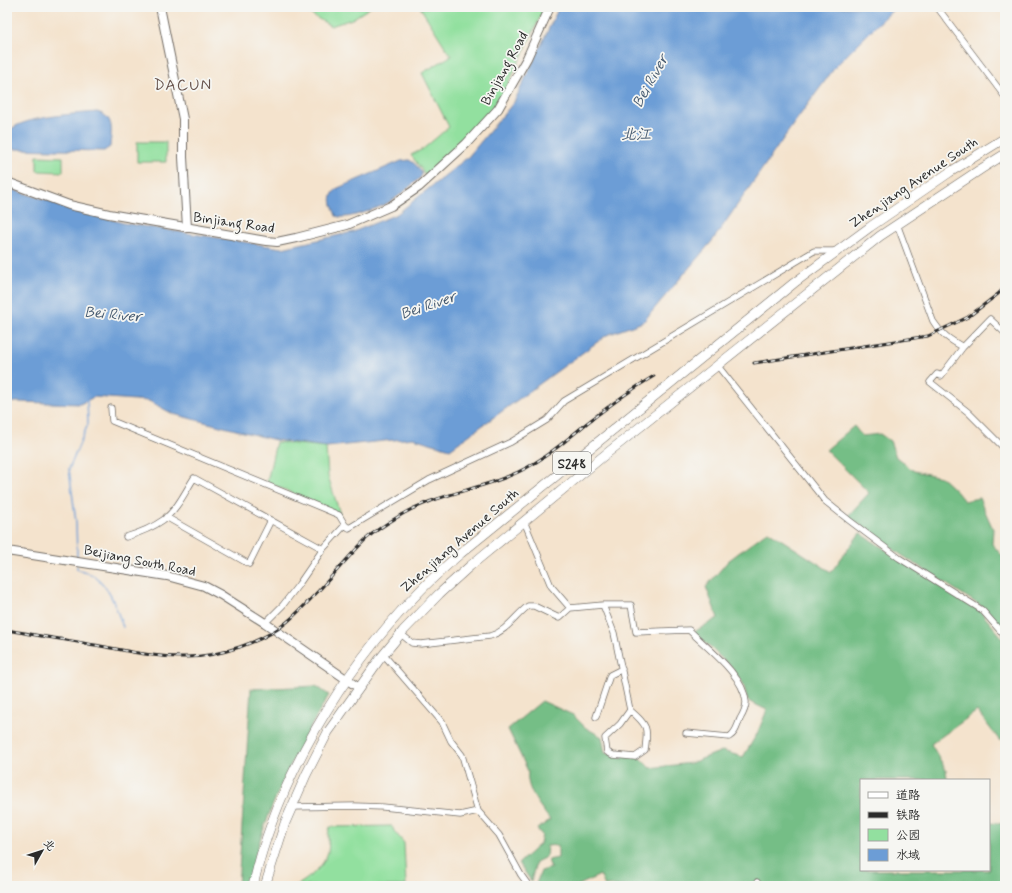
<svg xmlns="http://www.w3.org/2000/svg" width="1012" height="893" font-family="Mynerve,'LXGW WenKai TC',sans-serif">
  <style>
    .green { fill: #92e09f; stroke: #5e8665 }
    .forest { fill: #75be86; stroke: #507458 }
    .water { fill: #6c9dd6; stroke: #4c6480 }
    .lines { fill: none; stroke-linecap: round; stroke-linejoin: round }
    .stream { stroke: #6c9dd6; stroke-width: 1.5 }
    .street-casing { stroke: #716b64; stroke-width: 7 }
    .secondary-casing { stroke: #716b64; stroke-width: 10 }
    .primary-casing { stroke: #716b64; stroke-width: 10 }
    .street { stroke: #fff; stroke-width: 5.5 }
    .secondary { stroke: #fff; stroke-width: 8 }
    .primary { stroke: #fff; stroke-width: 9 }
    .rail-casing { stroke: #2b2b2b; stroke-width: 3 }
    .rail { stroke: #f6f6f2; stroke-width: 1.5; stroke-dasharray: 4.5; stroke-linecap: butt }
    .labels { text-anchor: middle; stroke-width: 3.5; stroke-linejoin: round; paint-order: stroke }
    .shield { fill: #f6f6f2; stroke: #686867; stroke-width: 1 }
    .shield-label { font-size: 13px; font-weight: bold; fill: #2b2b2b }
    .street-label { font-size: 14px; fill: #2b2b2b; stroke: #f6f6f2 }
    .water-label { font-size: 15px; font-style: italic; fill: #45596f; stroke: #f6f6f2 }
    .quarter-label { font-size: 16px; letter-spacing: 1px; fill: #69554e; stroke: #f6f6f2 }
  </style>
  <rect width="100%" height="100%" fill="#f6f6f2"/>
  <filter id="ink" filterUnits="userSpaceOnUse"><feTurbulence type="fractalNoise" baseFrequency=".025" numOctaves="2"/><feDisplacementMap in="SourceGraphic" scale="8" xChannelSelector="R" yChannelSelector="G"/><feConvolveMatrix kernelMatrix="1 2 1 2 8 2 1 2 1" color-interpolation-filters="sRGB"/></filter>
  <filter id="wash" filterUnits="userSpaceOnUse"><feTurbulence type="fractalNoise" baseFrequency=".012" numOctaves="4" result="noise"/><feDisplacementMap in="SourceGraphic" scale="16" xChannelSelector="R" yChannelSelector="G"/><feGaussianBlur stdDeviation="0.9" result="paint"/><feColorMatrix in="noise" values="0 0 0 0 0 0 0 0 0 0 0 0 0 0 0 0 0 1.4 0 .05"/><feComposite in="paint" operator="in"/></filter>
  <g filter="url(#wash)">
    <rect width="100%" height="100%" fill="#f4e3cd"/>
    <path class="green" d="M 298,7 L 371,7 L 352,19 L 331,26 Z
      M 420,7 L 545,7 L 503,95 C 496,101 495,106 491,113 C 473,137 449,157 427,177 L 411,155 L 423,149 L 449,127 L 422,73 L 451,56 Z
      M 137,142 L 166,142 L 166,162 L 137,162 Z
      M 37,156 L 63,157 L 63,172 L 37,171 Z
      M 276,442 L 326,447 L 328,476 L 340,514 L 267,482 Z
      M 392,826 L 394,831 L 404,843 L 406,886 L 296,886 C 309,878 324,867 328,852 C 330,843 326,837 330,827 Z"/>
    <path class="forest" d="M 854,426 L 862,436 L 880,434 L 890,441 L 896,457 L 914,471 L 941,477 L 956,491 L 964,501 L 979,498 L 993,529 L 992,544 L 1005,559 L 1005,630 L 984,608 L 900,554 L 848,516 L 869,493 L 826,450 Z
      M 768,531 L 831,572 L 860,533 L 980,611 L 1001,636 L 1005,645 L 1005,735 L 1000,741 L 977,711 L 931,744 L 946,770 L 947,780 L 861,780 L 861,870 L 989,870 L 989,823 L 1005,824 L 1005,886 L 670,886 L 668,885 L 667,886 L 605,886 L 600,875 L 577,886 L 538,886 L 536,884 L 541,871 L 551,868 L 548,860 L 558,858 L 558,845 L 547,846 L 546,857 L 536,862 L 531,881 L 519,863 L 540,844 L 542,835 L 537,829 L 550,820 C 540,806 525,789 528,771 L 508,729 L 542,701 L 573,715 L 586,728 L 602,737 L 605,753 L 639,757 L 650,768 L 691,763 L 722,751 L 743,757 L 757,734 L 767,710 L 748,701 L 743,683 L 730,666 L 694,632 L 718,618 L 706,587 L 728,561 Z
      M 316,686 L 329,695 C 293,755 262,817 248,886 L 238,886 L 251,689 Z"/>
    <path class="water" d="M 559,7 L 896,7 L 878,24 L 836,66 L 792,126 L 713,240 L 643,322 L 607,335 L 450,449 L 413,438 L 327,447 L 275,440 L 173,414 L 149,401 L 94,397 L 80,404 L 17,402 L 7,403 L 7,188 L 123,223 L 282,248 L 353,232 L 397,214 L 468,157 L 514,102 Z
      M 97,112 C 116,117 111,132 110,147 L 104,151 L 12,149 L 9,146 L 9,131 C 23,116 77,114 97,112 Z
      M 409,160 C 415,163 420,169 422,174 L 420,178 C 410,186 400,196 388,203 C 378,208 346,221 336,216 C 332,204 327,197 338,188 L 401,161 Z"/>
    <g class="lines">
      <path class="stream" d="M 77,557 L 76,522 L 69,469 L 88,424 L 87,399
        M 77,566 L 77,569 C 82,571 89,573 94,576 C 111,588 116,608 123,627"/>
    </g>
  </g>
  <g filter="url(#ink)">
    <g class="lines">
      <g class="street-casing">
        <path id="street" d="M 937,7 L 1005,97
          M 897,224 L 933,321 C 941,334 950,340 963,347
          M 1005,333 L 990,319 L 963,347 L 941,376 L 937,374 L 930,382 L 968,412 L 1005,449
          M 717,365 L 825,501 L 850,521 L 899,558 L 982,610 L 1003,634 L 1005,639
          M 111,408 L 112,421 L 339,515 L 345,525
          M 166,517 L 249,564 L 271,520
          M 524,521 L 551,586 L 570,608 L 603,605 L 631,605 L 636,632 L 689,630 C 707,648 744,675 746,702 C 746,708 743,714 740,719 C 737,726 736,733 729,737 L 686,733
          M 126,537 C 139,533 152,528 163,520 C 177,510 185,492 194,478 L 323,549
          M 603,605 L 614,633 L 630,710 L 620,724 L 605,738 L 607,752 L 613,755 L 635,757 L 645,750 C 648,727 648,726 630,710
          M 265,623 L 283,605 L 299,584 L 323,549 L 345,525 L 349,528 L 429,480 L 511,442 L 547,420 L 564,401 L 814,251 L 837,251
          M 401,634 L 412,643 L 421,644 L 490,636 C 507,631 514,617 528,606 L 534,606 L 559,618 L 570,608
          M 383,654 L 442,722 L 451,741 L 462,755 L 478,811 L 499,835 L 521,875 L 529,886
          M 596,717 L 610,675 L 622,669
          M 292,807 L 354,806 L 383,807 L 460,815 L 478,811
          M 755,886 L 757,882"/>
      </g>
      <g class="secondary-casing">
        <path id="secondary" d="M 160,7 L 183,119 L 183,157 L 187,228
          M 7,182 L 69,205 L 109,214 L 266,241 L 277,242 L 296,238 L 347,225 L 391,206 L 419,187 L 466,144 L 498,109 L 527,58 L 550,7
          M 7,551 L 167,576 L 204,586 L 221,595 L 265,623 L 359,688"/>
      </g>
      <g class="primary-casing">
        <path id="primary" d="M 253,886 C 277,780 341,672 417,594 C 431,579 446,566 461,553 L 794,283 L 870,227 L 950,172 L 1005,138
          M 265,886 L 285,823 L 306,775 L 328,732 L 379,660 L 403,631 L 439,594 L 470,566 L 601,458 L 880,236 L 981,169 L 1005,154"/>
      </g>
      <use href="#street" class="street"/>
      <use href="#secondary" class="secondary"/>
      <use href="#primary" class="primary"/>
      <g class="rail-casing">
        <path id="rail" d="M 754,363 L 928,336 L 968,317 L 998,294 L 1005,287
          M 7,630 C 40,636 73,641 106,647 C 132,652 159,658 187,657 C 217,657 264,642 287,622 C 316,597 339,566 366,539 C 375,531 386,524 396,518 C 436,492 487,490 528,467 C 549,455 568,439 587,423 C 609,406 630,390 654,376"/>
      </g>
      <use href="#rail" class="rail"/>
    </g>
  </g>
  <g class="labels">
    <rect class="shield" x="553" y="452" width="38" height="22" rx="3"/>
    <g class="shield-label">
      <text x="572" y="468">S248</text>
    </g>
    <g class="street-label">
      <text transform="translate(504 68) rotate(-61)" y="5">Binjiang Road</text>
      <text transform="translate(913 182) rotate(-34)" y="5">Zhenjiang Avenue South</text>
      <text transform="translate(234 222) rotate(8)" y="5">Binjiang Road</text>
      <text transform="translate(459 540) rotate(-41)" y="5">Zhenjiang Avenue South</text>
      <text transform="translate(140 560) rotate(11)" y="5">Beijiang South Road</text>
    </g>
    <g class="water-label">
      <text transform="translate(650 81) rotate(-61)" y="5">Bei River</text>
      <text x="636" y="139">北江</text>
      <text transform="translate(428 305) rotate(-19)" y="5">Bei River</text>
      <text transform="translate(113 314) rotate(5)" y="5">Bei River</text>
    </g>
    <g class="quarter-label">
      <text x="183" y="90">DACUN</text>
    </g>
  </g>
  <rect width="1012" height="893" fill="none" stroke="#f6f6f2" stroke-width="24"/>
  <rect x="860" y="779" width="130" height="92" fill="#f6f6f2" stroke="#a5a5a2"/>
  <rect x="868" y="792" width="20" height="6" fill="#ffffff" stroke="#a5a5a2"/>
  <text x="896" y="799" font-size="12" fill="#2b2b2b">道路</text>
  <rect x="868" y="812" width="20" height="6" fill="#2b2b2b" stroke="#a5a5a2"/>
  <text x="896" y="819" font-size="12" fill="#2b2b2b">铁路</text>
  <rect x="868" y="829" width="20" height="12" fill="#92e09f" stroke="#a5a5a2"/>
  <text x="896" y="839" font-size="12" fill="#2b2b2b">公园</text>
  <rect x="868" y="849" width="20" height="12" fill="#6c9dd6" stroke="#a5a5a2"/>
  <text x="896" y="859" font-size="12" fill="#2b2b2b">水域</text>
  <g transform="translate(42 851) rotate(51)" stroke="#f6f6f2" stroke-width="3" paint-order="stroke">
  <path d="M0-3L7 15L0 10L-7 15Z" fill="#2b2b2b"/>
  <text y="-6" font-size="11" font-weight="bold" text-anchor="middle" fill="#2b2b2b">北</text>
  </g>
</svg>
